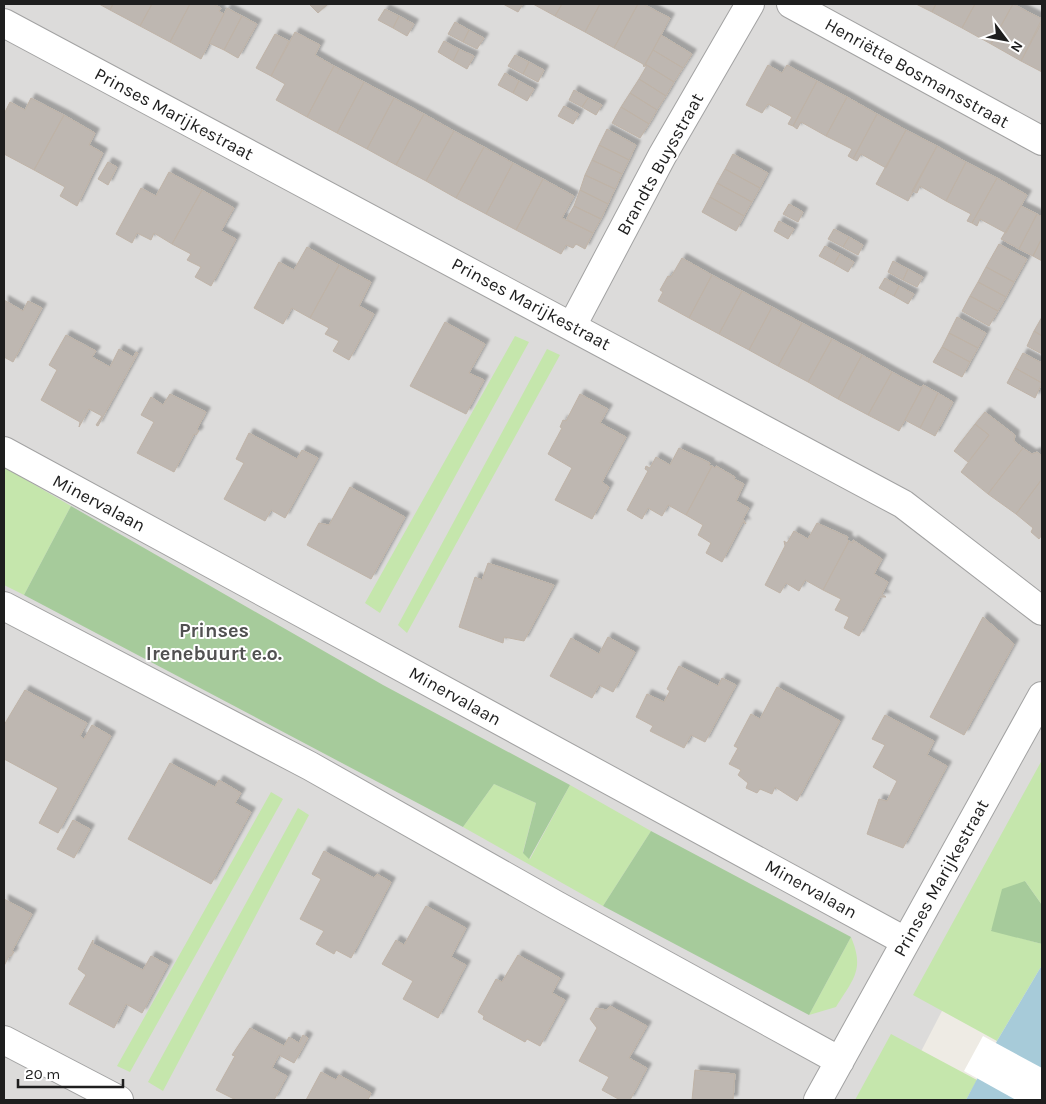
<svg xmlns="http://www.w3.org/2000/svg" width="1046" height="1104" font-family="Karla,sans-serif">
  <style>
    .residential { fill: #dcdbda }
    .grass { fill: #c5e6ac }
    .forest { fill: #a6cb9b }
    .water { fill: #a7cbd9 }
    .pier { fill: #fff }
    .building { fill: #beb7b1; stroke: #bfb3a7; filter: url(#shadow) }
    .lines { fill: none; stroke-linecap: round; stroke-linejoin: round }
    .minor-casing { stroke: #a2a2a2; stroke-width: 30 }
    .minor { stroke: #fff; stroke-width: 28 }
    .labels { text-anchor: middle; stroke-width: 4; stroke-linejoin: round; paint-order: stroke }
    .street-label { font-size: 18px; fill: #1e1e1e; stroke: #fff }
    .quarter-label { font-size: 20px; font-weight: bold; fill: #515151; stroke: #fff }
  </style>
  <defs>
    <filter id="shadow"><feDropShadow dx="4.5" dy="-4.5" stdDeviation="1" flood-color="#0004"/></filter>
  </defs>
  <rect width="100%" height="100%" fill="#eeebe4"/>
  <path class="residential" d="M 4,4 L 1042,4 L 1042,817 L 896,1100 L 4,1100 Z"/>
  <path class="grass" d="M 515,336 L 529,342 L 380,613 L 365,603 Z
    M 547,349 L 560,355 L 407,633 L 398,625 Z
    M 4,467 L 71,506 L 24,595 L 4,585 Z
    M 1042,760 L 1042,905 L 1025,881 L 991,930 L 1042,944 L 1042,965 L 997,1041 L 913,995 Z
    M 494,784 L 536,803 L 523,852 L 530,859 L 570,785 L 651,831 L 603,906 L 463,827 Z
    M 271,792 L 283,799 L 130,1072 L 117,1066 Z
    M 298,808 L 309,815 L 163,1091 L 148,1082 Z
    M 851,937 C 865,970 853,979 836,1007 L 809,1015 Z
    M 891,1034 L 977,1080 L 966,1100 L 855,1100 Z"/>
  <path class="forest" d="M 71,506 L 383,685 L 570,785 L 529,859 L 523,853 L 536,803 L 494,784 L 463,827 L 24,595 Z
    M 651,831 L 851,937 L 809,1015 L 603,906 Z
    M 1025,881 L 1042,905 L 1042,944 L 991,931 L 1002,889 Z"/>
  <path class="water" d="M 1042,965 L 1042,1100 L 966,1100 L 997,1041 Z"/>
  <path class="pier" d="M 983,1036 L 1042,1068 L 1042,1100 L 1016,1100 L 964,1071 Z"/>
  <path class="building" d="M 99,4 L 113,4 L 110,10 Z
    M 113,4 L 152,4 L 140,26 L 110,10 Z
    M 152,4 L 190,4 L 170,42 L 140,26 Z
    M 190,4 L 213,4 L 221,8 L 219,11 L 224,14 L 201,59 L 170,42 Z
    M 309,4 L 328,4 L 318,13 Z
    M 503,4 L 523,4 L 518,12 Z
    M 533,4 L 562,4 L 555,16 Z
    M 562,4 L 600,4 L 585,32 L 555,16 Z
    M 600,4 L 638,4 L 614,48 L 585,32 Z
    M 638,4 L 643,4 L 670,18 L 644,67 L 643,64 L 614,48 Z
    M 916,4 L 936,4 L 932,12 Z
    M 936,4 L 975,4 L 962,28 L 932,12 Z
    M 975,4 L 1013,4 L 991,44 L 962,28 Z
    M 1013,4 L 1042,19 L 1021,61 L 991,44 Z
    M 227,8 L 242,16 L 224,50 L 209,43 Z
    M 385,9 L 399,16 L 393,28 L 378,20 Z
    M 242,16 L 257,24 L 238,58 L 224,50 Z
    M 399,16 L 414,24 L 407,36 L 393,28 Z
    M 455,22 L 469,30 L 463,42 L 448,34 Z
    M 1042,22 L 1042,72 L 1021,61 Z
    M 469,30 L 484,38 L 477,49 L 463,42 Z
    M 295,32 L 320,45 L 315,55 L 334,66 L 307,117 L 276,100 L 285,84 L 271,76 Z
    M 275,34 L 289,41 L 271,76 L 256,68 Z
    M 661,35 L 692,54 L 683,68 L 653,50 Z
    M 444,41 L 459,49 L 453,61 L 438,52 Z
    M 459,49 L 474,56 L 467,69 L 453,61 Z
    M 653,50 L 683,68 L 674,82 L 645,64 Z
    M 515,55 L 529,62 L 523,74 L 508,66 Z
    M 529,62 L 544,70 L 538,82 L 523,74 Z
    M 645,64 L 674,82 L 666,96 L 639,79 L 646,67 Z
    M 768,65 L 782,73 L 787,65 L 817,81 L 793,126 L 788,124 L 792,117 L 768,104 L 762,113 L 746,105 Z
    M 334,66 L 364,82 L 337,133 L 307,117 Z
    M 505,73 L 519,81 L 513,93 L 498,85 Z
    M 639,79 L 666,96 L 657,110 L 630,93 Z
    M 519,81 L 534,89 L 527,101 L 513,93 Z
    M 817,81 L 847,97 L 826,136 L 801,122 L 797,129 L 793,126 Z
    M 364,82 L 394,98 L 367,149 L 337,133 Z
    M 574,90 L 588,98 L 582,107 L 569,100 Z
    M 630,93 L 657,110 L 649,124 L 621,107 Z
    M 847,97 L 877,114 L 853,159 L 848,156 L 852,149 L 826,136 Z
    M 31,98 L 64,115 L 34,170 L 4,154 L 4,114 L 10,102 L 25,110 Z
    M 394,98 L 424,114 L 396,165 L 367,149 Z
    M 588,98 L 602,105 L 596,115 L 582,107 Z
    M 564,106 L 579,114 L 573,124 L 558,116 Z
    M 621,107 L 649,124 L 640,138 L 612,123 Z
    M 424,114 L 454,131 L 426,181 L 396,165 Z
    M 877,114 L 906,130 L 886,168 L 861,154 L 857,161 L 853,159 Z
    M 64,115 L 95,133 L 89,145 L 103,153 L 77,206 L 60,196 L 65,187 L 34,170 Z
    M 607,129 L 636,145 L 629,160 L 599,145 Z
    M 906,130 L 937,146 L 908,201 L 876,184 Z
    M 454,131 L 484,147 L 456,198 L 426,181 Z
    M 599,145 L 629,160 L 622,174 L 592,160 Z
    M 937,146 L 966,162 L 946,201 L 920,186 L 917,193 L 912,191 Z
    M 484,147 L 513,163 L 486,214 L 456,198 Z
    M 733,154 L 768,173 L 760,188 L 725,169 Z
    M 592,160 L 622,174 L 615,189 L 585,175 Z
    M 108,162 L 117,167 L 108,185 L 98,179 Z
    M 966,162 L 997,178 L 972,223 L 967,221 L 971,214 L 946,201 Z
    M 513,163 L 543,179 L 516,230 L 486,214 Z
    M 725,169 L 760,188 L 752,202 L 717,183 Z
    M 169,172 L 202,190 L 172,244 L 154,233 L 151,240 L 137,233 L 132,243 L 116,234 L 141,188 L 156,196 Z
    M 585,175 L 615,189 L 608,204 L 580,190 Z
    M 997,178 L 1027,195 L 1006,233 L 980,219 L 977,226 L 972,223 Z
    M 543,179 L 574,196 L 562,218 L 593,233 L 585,249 L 576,244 L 573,248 L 566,245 L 561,254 L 516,230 Z
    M 717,183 L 752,202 L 744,216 L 710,197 Z
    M 202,190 L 234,208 L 221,231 L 236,239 L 211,286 L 195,277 L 201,267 L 187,260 L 191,254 L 172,244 Z
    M 580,190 L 608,204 L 601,219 L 574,206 Z
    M 710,197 L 744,216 L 736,231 L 702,212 Z
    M 789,204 L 803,212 L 798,222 L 783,214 Z
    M 574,206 L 601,219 L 593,233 L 569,221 L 567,218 Z
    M 1021,206 L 1037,214 L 1019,249 L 1001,239 Z
    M 1037,214 L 1042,217 L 1042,238 L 1033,256 L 1019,249 Z
    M 779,221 L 794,229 L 788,239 L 774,231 Z
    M 834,229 L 849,237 L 843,247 L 828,239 Z
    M 849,237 L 863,245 L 858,255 L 843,247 Z
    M 1042,238 L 1042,261 L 1033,256 Z
    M 999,244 L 1027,259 L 1014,282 L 986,267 Z
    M 825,246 L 840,254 L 834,264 L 819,256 Z
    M 307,247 L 339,265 L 310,318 L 292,308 L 283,324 L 254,308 L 279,262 L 294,270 Z
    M 840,254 L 854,262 L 848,272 L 834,264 Z
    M 682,258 L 712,275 L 689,318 L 658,301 L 663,292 L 660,290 L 668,276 L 671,277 Z
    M 893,261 L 908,269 L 903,280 L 888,272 Z
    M 339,265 L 371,282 L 359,306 L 374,314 L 349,360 L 333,351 L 339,341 L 325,334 L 329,328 L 310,318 Z
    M 986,267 L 1014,282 L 1006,297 L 978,282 Z
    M 908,269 L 923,277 L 917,287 L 903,280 Z
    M 712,275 L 742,291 L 719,334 L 689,318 Z
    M 885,278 L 899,286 L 894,296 L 879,288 Z
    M 978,282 L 1006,297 L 998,311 L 970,296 Z
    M 899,286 L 914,294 L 908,304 L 894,296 Z
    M 742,291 L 772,307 L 749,350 L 719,334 Z
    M 970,296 L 998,311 L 989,326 L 962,311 Z
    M 4,300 L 23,311 L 28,301 L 42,308 L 13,362 L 4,357 Z
    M 772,307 L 802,323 L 778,366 L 749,350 Z
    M 957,317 L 986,333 L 978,348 L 949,333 Z
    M 1042,317 L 1042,336 L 1034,331 Z
    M 445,322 L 485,344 L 469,373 L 484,380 L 466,414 L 410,386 Z
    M 802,323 L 832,339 L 808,382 L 778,366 Z
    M 1034,331 L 1042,336 L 1042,354 L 1027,346 Z
    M 949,333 L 978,348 L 970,362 L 942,347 Z
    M 66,335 L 96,351 L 92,357 L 110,367 L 119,349 L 133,357 L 136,352 L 138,353 L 98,426 L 96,425 L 102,416 L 89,409 L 79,427 L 80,422 L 41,400 L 57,370 L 49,365 Z
    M 832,339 L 862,355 L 838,399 L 808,382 Z
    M 942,347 L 970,362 L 962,377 L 933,362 Z
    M 1023,353 L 1042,363 L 1042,383 L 1015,368 Z
    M 862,355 L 892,372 L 868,415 L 838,399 Z
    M 1015,368 L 1042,383 L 1035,398 L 1007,383 Z
    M 892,372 L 922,388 L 899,431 L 868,415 Z
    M 923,385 L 938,393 L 920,428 L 905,420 Z
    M 938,393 L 953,402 L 935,436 L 920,428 Z
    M 170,394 L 206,412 L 197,429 L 199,431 L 196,435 L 194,434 L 174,472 L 137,453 L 154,422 L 141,415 L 151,397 L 163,405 Z
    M 580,394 L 608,409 L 600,423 L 626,437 L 602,482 L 609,487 L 592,519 L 555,500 L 572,468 L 548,454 L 562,428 L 560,427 L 563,420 L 566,421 Z
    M 985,412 L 1015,435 L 1014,441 L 1023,448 L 988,494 L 961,472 L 989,435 L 975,424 Z
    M 975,424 L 989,435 L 968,462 L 954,451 Z
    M 249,433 L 297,459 L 302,450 L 318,458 L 285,518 L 271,510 L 265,521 L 224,499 L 244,463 L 236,459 Z
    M 679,448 L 710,463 L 709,465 L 712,466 L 686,515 L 668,505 L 662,516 L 648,508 L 642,519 L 627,510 L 648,471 L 645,469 L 646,466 L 650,468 L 656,457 L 670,465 Z
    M 1023,448 L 1032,454 L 1037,452 L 1042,456 L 1042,479 L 1016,514 L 988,494 Z
    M 712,466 L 715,468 L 716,466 L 735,477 L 734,479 L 744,484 L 736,501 L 749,508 L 743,519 L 746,524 L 743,522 L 722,562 L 706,553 L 711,543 L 698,535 L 703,525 L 686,515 Z
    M 1042,479 L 1042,535 L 1039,539 L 1031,532 L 1033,528 L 1016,514 Z
    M 350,487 L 405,517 L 371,579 L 307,545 L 319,523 L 329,525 Z
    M 817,523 L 848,537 L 847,539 L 849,541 L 823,590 L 805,580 L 799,591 L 786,583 L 780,593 L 765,585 L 785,546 L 784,541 L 787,543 L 794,531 L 808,539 Z
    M 853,540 L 882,559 L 874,574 L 888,582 L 882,594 L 886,597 L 880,597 L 859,636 L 844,628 L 849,617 L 835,610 L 841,599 L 823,590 L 849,541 L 853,543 Z
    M 488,563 L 554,585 L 524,641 L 504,637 L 503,643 L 459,627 L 475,577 L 482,580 Z
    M 983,617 L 1014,644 L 964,735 L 930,717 Z
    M 608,637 L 635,652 L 613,692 L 599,685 L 592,698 L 550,676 L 571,638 L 599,654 Z
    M 679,666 L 718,686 L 722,678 L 736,685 L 705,742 L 691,735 L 684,748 L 650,731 L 653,726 L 636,717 L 647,694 L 664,702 L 670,691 L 667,689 Z
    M 777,687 L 840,721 L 797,801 L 775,787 L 772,794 L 760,789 L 757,793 L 746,788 L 748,783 L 738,775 L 741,770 L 729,764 L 738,748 L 734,746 L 751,714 L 760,719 Z
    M 25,690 L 87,723 L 80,736 L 84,739 L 92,725 L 111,736 L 58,833 L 39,823 L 58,788 L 4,759 L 4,725 Z
    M 885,715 L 934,741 L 927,755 L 947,766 L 903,848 L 867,834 L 879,799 L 887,801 L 897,781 L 873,767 L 885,745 L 872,739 Z
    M 170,763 L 215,787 L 219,780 L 241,793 L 235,803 L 251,812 L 211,884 L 128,839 Z
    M 73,820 L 90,829 L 74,858 L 57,849 Z
    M 324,851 L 374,878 L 377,874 L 391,882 L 351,958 L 336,950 L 334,954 L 316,944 L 324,931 L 300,919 L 321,879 L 312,874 Z
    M 4,899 L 32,914 L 12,951 L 14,952 L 11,956 L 9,956 L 4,966 Z
    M 426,906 L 466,928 L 451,957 L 466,965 L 438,1018 L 403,999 L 413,981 L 382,964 L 396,940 L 404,945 Z
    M 93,940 L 93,944 L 143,970 L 151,956 L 168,965 L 142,1013 L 126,1004 L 114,1028 L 69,1004 L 86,975 L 78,969 Z
    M 518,955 L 560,978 L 552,993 L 565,1000 L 540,1046 L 527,1039 L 525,1042 L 483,1019 L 484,1016 L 478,1012 L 496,979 L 502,982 Z
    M 610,1006 L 647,1026 L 629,1058 L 647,1068 L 630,1100 L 620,1100 L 602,1090 L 609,1077 L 579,1061 L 597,1028 L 590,1019 L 596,1008 L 607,1010 Z
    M 250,1028 L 284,1046 L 289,1037 L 299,1043 L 303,1035 L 308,1038 L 294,1063 L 279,1055 L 272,1068 L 287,1076 L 274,1100 L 236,1100 L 216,1090 L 235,1056 L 232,1055 Z
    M 695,1070 L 735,1074 L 733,1100 L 692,1100 Z
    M 321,1072 L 336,1080 L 339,1075 L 371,1093 L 368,1100 L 306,1100 Z"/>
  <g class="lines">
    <g class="minor-casing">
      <path id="minor" d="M 791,4 L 1042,141
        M 4,23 L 903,504 L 1042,611
        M 572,326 L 662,156 L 750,4
        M 4,451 L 905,941
        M 4,606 L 310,766 L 556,905 L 840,1061
        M 4,1040 L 119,1100
        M 818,1100 L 1042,696"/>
    </g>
    <use href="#minor" class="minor"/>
  </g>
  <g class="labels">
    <g class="street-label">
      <text transform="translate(917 73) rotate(29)" y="6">Henriëtte Bosmansstraat</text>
      <text transform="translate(174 114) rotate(28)" y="6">Prinses Marijkestraat</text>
      <text transform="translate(660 164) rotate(-61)" y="6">Brandts Buysstraat</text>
      <text transform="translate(531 304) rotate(28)" y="6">Prinses Marijkestraat</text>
      <text transform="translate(99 503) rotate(28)" y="6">Minervalaan</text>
      <text transform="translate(455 696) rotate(29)" y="6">Minervalaan</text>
      <text transform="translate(941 878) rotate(-61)" y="6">Prinses Marijkestraat</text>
      <text transform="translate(811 889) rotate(29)" y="6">Minervalaan</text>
    </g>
    <g class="quarter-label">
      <text x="214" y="637">Prinses<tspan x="214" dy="23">Irenebuurt e.o.</tspan></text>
    </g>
  </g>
  <rect width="1046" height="1104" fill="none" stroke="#1e1e1e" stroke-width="10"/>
  <g transform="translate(1006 40) rotate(122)" stroke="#ffffff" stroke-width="4" paint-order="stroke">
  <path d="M0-4L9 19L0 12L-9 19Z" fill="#1e1e1e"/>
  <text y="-8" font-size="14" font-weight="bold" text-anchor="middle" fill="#1e1e1e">N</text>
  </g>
  <path d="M18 1079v8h105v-8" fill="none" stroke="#1e1e1e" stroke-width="2.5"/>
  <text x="25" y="1079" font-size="15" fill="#1e1e1e" stroke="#ffffff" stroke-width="4" paint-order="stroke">20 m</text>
</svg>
